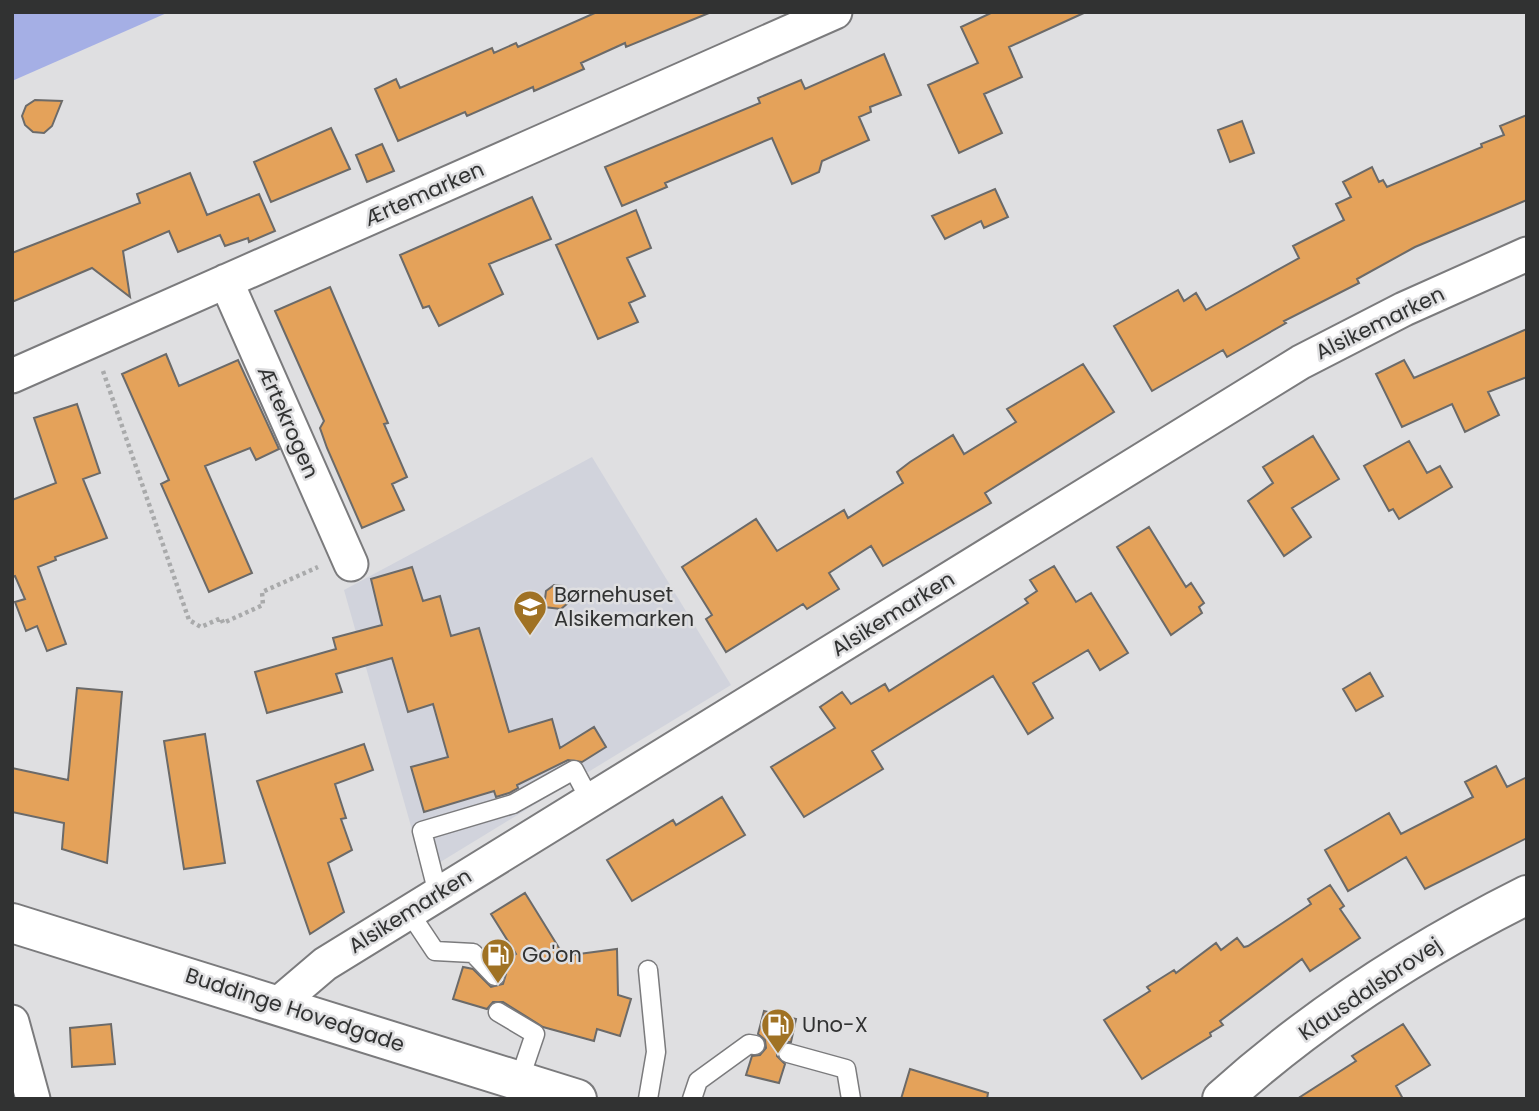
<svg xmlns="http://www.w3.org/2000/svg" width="1539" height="1111" font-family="Poppins,sans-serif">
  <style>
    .built { fill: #d1d3dc }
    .green { fill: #a5afe5 }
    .building { fill: #e4a25a; stroke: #6b6a69; stroke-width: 2 }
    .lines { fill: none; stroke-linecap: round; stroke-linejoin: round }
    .lane-casing { stroke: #7b7b7d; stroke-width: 21 }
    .street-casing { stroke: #7b7b7d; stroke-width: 37 }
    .secondary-casing { stroke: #7b7b7d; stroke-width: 42 }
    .path { stroke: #a9aaab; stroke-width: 4.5; stroke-dasharray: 3.5 3.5; stroke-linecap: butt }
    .lane { stroke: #fff; stroke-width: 18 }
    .street { stroke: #fff; stroke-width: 33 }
    .secondary { stroke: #fff; stroke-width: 38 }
    .labels { text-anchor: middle; stroke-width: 5; stroke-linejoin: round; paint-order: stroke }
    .street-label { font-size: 21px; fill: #313232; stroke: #dfdfe1 }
    .poi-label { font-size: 21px; fill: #313232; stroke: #dfdfe1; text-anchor: start }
  </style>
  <rect width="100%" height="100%" fill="#dfdfe1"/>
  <path class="built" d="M 592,457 L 731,685 L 424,872 L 344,590 Z"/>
  <path class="green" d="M 12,12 L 169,12 L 12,81 Z"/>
  <path class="building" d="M 597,12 L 709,13 L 626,47 L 625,43 L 581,63 L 584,69 L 534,91 L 533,87 L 467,116 L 465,112 L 398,141 L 375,89 L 396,79 L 400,88 L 492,48 L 494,53 L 516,43 L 518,47 Z
    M 993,12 L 1086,12 L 1009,47 L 1022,77 L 984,94 L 1002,133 L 959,153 L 928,85 L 978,63 L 961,27 Z
    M 884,54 L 901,95 L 870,107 L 871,112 L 859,117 L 869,140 L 822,161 L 819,172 L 792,184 L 772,138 L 665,183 L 667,187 L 622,206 L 605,167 L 760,103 L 758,98 L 801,80 L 805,89 Z
    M 35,100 L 62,101 L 52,126 L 44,133 L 33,132 L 25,125 L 22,116 L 26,106 Z
    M 1527,115 L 1527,200 L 1415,247 L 1357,279 L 1359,283 L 1284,321 L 1286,323 L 1227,357 L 1223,350 L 1152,391 L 1114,326 L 1178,290 L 1184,301 L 1196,293 L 1206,310 L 1299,258 L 1293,246 L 1344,220 L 1336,204 L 1351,197 L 1343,182 L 1372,167 L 1379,182 L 1383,180 L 1387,187 L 1482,147 L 1481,144 L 1504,135 L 1500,126 Z
    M 1242,121 L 1254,153 L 1230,162 L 1218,130 Z
    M 331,128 L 350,169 L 271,202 L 254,162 Z
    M 382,144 L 394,171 L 367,182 L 356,155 Z
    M 190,173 L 207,215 L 259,194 L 275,231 L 249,242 L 248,238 L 225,246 L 220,235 L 178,252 L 169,231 L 123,251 L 130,297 L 92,268 L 12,302 L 12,253 L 140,203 L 137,194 Z
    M 995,189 L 1008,217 L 984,228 L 981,221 L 945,239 L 932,216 Z
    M 532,197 L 551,239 L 489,264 L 503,294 L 439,326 L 429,306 L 423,308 L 400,255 Z
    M 636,210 L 651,248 L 627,258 L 645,296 L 629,303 L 638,322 L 598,339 L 556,245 Z
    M 330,287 L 388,423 L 384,424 L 407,477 L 392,484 L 404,510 L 362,528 L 327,448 L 320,428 L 324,421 L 275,311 Z
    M 1527,329 L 1527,377 L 1488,392 L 1499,415 L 1465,432 L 1452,404 L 1402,427 L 1376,374 L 1404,360 L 1414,378 Z
    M 166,354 L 179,386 L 238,360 L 279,449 L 256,460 L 250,448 L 205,466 L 252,573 L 209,592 L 161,484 L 169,480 L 122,374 Z
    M 1083,364 L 1114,412 L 985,493 L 991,503 L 883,566 L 871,546 L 829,573 L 839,589 L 807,609 L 803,604 L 726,652 L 706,619 L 712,615 L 682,567 L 756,519 L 777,551 L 844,510 L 848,518 L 903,483 L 897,472 L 910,462 L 953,435 L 964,454 L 1016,422 L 1007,409 Z
    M 77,404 L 100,473 L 83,479 L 107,538 L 55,557 L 56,560 L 38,567 L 66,644 L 47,651 L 37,626 L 26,631 L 15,602 L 25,599 L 15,576 L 12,577 L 12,500 L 56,483 L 34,418 Z
    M 1313,436 L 1339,479 L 1292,508 L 1311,537 L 1284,556 L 1248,501 L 1273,483 L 1263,467 Z
    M 1409,441 L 1427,473 L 1440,466 L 1452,487 L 1399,519 L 1393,509 L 1389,511 L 1364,466 Z
    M 1149,527 L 1186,587 L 1191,583 L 1204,603 L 1199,607 L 1202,613 L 1171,635 L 1117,547 Z
    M 1054,566 L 1076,602 L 1091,593 L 1128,653 L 1100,670 L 1088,650 L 1033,683 L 1053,718 L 1028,734 L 993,676 L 872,751 L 883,769 L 804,817 L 771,767 L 835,728 L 820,707 L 842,692 L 851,704 L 885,684 L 889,691 L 1028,603 L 1025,599 L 1037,591 L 1030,580 Z
    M 412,567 L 423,601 L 440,596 L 451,636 L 479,628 L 509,732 L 552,719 L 560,748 L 594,727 L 606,747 L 582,762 L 568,760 L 517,785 L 518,788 L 509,793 L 496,797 L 494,791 L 424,812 L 411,767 L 448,757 L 433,704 L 408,712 L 392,658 L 336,674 L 342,692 L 267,713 L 255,672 L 336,649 L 333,638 L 382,625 L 371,579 Z
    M 554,585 L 563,586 L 574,598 L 561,609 L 544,607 L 546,591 Z
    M 1370,673 L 1383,696 L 1356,711 L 1343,689 Z
    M 77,688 L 122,692 L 107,863 L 62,849 L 64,823 L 12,812 L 12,768 L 68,780 Z
    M 205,734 L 225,863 L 184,869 L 164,741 Z
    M 364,744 L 373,770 L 335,784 L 346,818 L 341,819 L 352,850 L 328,863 L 344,912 L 310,934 L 257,781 Z
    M 1496,766 L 1507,787 L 1527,777 L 1527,838 L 1425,889 L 1406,857 L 1348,891 L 1325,850 L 1389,813 L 1401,834 L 1473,797 L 1465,782 Z
    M 722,797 L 745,835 L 632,901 L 607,860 L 673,820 L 676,825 Z
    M 1330,885 L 1344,906 L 1340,909 L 1360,938 L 1310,971 L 1302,959 L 1220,1021 L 1223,1025 L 1210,1033 L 1211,1036 L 1142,1079 L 1104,1020 L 1150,991 L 1147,987 L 1174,970 L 1176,973 L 1216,943 L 1221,950 L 1237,938 L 1244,947 L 1248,946 L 1311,904 L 1308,899 Z
    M 525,893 L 564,956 L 617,949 L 618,995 L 631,999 L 620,1036 L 597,1029 L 594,1041 L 543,1027 L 503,1002 L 493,1002 L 487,1009 L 453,999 L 463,967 L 473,969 L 491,987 L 503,984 L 506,974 L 500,965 L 516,954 L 491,914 Z
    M 764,1011 L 796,1019 L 791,1042 L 785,1042 L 777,1049 L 777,1056 L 785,1064 L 779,1083 L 746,1075 L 752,1056 L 760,1055 L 766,1048 L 765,1040 L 758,1034 Z
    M 111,1024 L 115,1064 L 72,1067 L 70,1028 Z
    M 1403,1024 L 1430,1065 L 1396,1086 L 1403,1099 L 1297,1099 L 1356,1061 L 1352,1056 Z
    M 910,1069 L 988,1093 L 987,1099 L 901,1099 Z"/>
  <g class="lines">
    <g class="lane-casing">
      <path id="lane" d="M 438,894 L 422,831 L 513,804 L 574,770 L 590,800
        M 409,912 L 435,951 L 473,953 L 495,976
        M 498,1012 L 535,1034 L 519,1081
        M 788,1053 L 846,1069 L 851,1099
        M 648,1099 L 656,1052 L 648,970
        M 692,1099 L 698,1081 L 749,1044 L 755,1045"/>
    </g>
    <g class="street-casing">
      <path id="street" d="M 226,281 L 351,564
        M 12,376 L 835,12
        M 278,1004 L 325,964 L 1301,362 L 1404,309 L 1527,254
        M 12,1022 L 33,1099"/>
    </g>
    <g class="secondary-casing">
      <path id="secondary" d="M 12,923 L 577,1099
        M 1222,1099 C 1313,1017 1419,949 1527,895"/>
    </g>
    <path class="path" d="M 103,371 L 189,620 L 201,627 L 221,618 L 223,623 L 263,605 L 262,592 L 318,567"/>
    <use href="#lane" class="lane"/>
    <use href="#street" class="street"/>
    <use href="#secondary" class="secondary"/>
  </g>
  <defs>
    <g id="school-pin" transform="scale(1.75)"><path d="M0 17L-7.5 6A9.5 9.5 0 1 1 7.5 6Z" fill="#a07224" stroke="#dfdfe1"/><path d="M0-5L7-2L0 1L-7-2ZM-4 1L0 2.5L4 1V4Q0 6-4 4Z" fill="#fff"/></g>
    <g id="fuel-pin" transform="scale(1.75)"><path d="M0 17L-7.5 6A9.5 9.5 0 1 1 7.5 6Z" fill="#a07224" stroke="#dfdfe1"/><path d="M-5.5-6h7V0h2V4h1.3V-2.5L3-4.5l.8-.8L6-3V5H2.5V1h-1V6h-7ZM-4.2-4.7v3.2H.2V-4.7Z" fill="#fff"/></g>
  </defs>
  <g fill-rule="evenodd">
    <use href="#school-pin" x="530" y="607"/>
    <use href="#fuel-pin" x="498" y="955"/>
    <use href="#fuel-pin" x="778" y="1025"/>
  </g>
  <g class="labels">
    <g class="street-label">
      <text transform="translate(424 194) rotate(-24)" y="7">Ærtemarken</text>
      <text transform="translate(1380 323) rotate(-26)" y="7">Alsikemarken</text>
      <text transform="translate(288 422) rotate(66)" y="7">Ærtekrogen</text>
      <text transform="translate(893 614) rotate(-32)" y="7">Alsikemarken</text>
      <text transform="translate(410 911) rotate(-32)" y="7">Alsikemarken</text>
      <text transform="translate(1370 989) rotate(-34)" y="7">Klausdalsbrovej</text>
      <text transform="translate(295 1010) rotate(18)" y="7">Buddinge Hovedgade</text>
    </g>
    <g class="poi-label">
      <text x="554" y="602">Børnehuset<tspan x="554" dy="24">Alsikemarken</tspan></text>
      <text x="522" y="962">Go'on</text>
      <text x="802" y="1032">Uno-X</text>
    </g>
  </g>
  <rect width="1539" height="1111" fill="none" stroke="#313232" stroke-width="28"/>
</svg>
